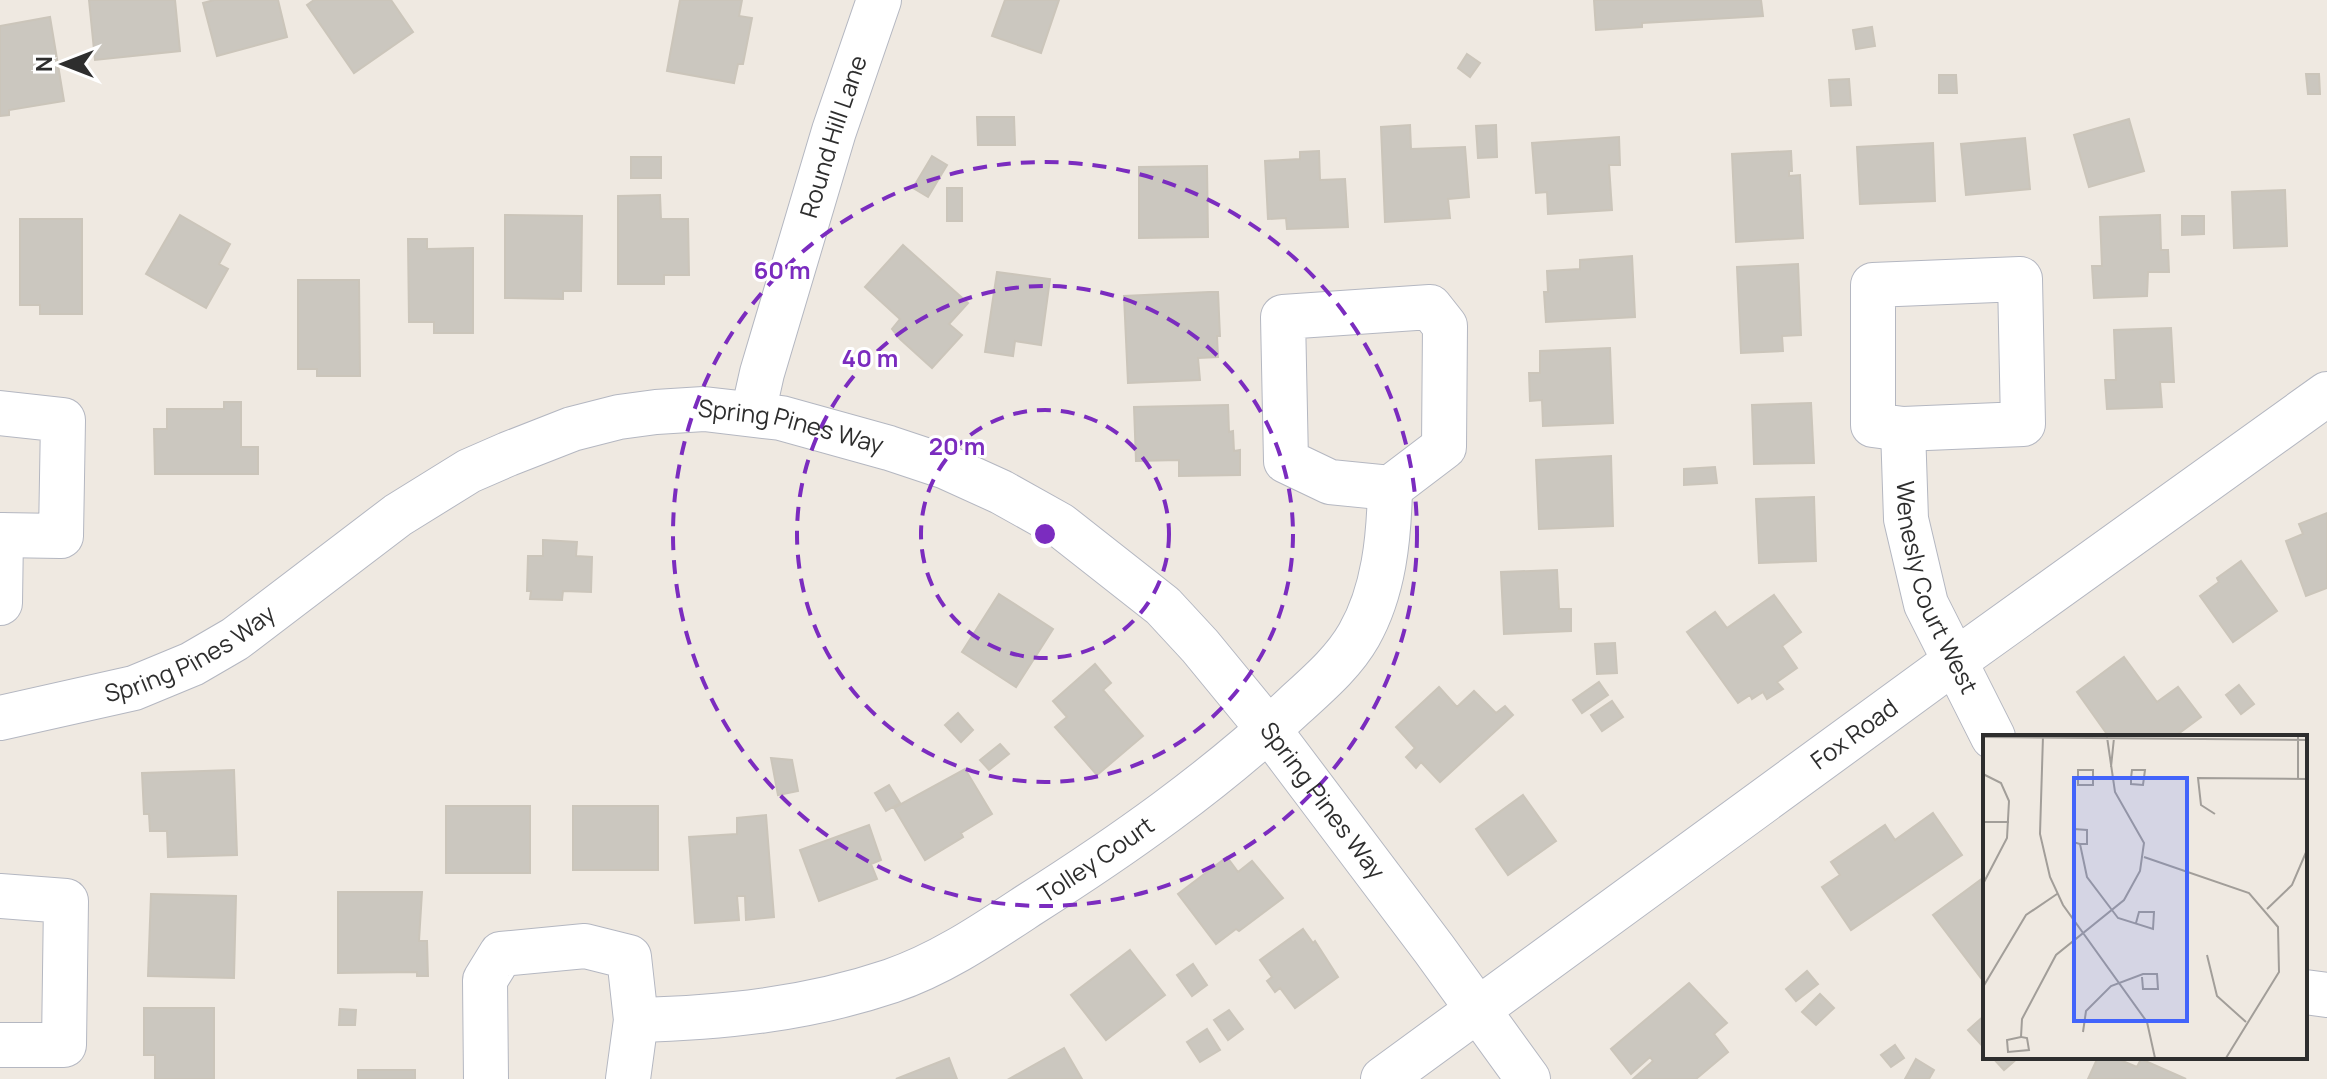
<svg xmlns="http://www.w3.org/2000/svg" width="2327" height="1079" font-family="Manrope,sans-serif">
  <style>
    .building { fill: #cbc7bf; stroke: #cbc5ba; stroke-width: 2 }
    .lines { fill: none; stroke-linecap: round; stroke-linejoin: round }
    .minor-casing { stroke: #b4b7c1; stroke-width: 46 }
    .tertiary-casing { stroke: #b4b7c1; stroke-width: 46 }
    .minor { stroke: #fff; stroke-width: 44 }
    .tertiary { stroke: #fff; stroke-width: 44 }
    .ring { fill: none; stroke: #7b2cbf; stroke-width: 4; stroke-dasharray: 14 10 }
    .labels { text-anchor: middle; stroke-width: 6; stroke-linejoin: round; paint-order: stroke }
    .street-label { font-size: 24px; fill: #2e2e2e; stroke: #fff }
    .inset-road { fill: none; stroke: #a29e99; stroke-width: 2 }
    .view { fill: #4264fb; fill-opacity: 0.15; stroke: #4264fb; stroke-width: 4 }
    .inset-edge { fill: none; stroke: #2e2e2e; stroke-width: 4 }
    .centre { fill: #7b2cbf; stroke: #fff; stroke-width: 4 }
    .ring-label { font-size: 24px; text-anchor: middle; font-weight: bold; fill: #7b2cbf; stroke: #fff; stroke-width: 6; stroke-linejoin: round; paint-order: stroke }
  </style>
  <rect width="100%" height="100%" fill="#efe9e1"/>
  <path class="building" d="M 89,0 L 175,0 L 180,51 L 95,60 Z
    M 214,0 L 278,0 L 287,37 L 217,56 L 203,3 Z
    M 314,0 L 391,0 L 413,32 L 354,73 L 307,5 Z
    M 680,0 L 742,0 L 739,16 L 752,18 L 743,64 L 738,64 L 734,83 L 667,71 Z
    M 1005,0 L 1059,0 L 1041,53 L 992,36 Z
    M 1594,0 L 1761,0 L 1763,16 L 1642,23 L 1642,27 L 1596,30 Z
    M 50,17 L 64,101 L 9,110 L 9,115 L 0,116 L 0,26 Z
    M 1872,27 L 1875,46 L 1856,49 L 1853,30 Z
    M 1467,54 L 1480,63 L 1470,77 L 1458,68 Z
    M 2306,74 L 2319,74 L 2320,94 L 2308,94 Z
    M 1939,75 L 1956,75 L 1957,93 L 1939,93 Z
    M 1849,79 L 1851,105 L 1831,106 L 1829,80 Z
    M 977,117 L 1014,117 L 1015,145 L 978,145 Z
    M 2129,119 L 2144,171 L 2089,187 L 2074,135 Z
    M 1410,125 L 1411,149 L 1465,147 L 1469,197 L 1448,199 L 1450,218 L 1385,222 L 1381,127 Z
    M 1496,125 L 1497,157 L 1478,158 L 1476,126 Z
    M 1619,137 L 1620,165 L 1609,165 L 1612,210 L 1548,214 L 1547,192 L 1536,193 L 1532,143 Z
    M 2025,138 L 2030,189 L 1966,195 L 1961,144 Z
    M 1933,143 L 1935,201 L 1860,204 L 1857,147 Z
    M 1319,151 L 1320,180 L 1345,179 L 1348,227 L 1287,229 L 1286,218 L 1268,219 L 1265,161 L 1300,159 L 1300,152 Z
    M 1791,151 L 1792,171 L 1789,171 L 1789,176 L 1800,175 L 1803,238 L 1736,242 L 1732,154 Z
    M 932,156 L 947,165 L 928,197 L 913,188 Z
    M 631,157 L 661,157 L 661,178 L 631,178 Z
    M 1207,166 L 1208,237 L 1139,238 L 1139,167 Z
    M 947,188 L 962,188 L 962,221 L 947,221 Z
    M 2285,190 L 2287,246 L 2234,248 L 2232,192 Z
    M 660,195 L 661,219 L 688,219 L 689,275 L 664,275 L 664,284 L 618,284 L 618,196 Z
    M 180,215 L 230,244 L 219,264 L 228,269 L 206,308 L 146,274 Z
    M 505,215 L 582,216 L 581,291 L 563,291 L 563,299 L 505,298 Z
    M 2160,215 L 2161,250 L 2168,250 L 2169,272 L 2148,272 L 2147,296 L 2094,298 L 2092,266 L 2102,266 L 2100,217 Z
    M 2182,216 L 2204,216 L 2204,234 L 2182,235 Z
    M 20,219 L 82,219 L 82,314 L 40,314 L 40,305 L 20,305 Z
    M 408,239 L 427,239 L 427,249 L 473,248 L 473,333 L 434,333 L 434,322 L 409,322 Z
    M 903,245 L 968,303 L 949,324 L 962,335 L 932,368 L 900,339 L 892,329 L 900,319 L 865,287 Z
    M 1632,256 L 1635,317 L 1546,322 L 1544,292 L 1548,292 L 1547,271 L 1580,269 L 1580,260 Z
    M 1798,264 L 1801,335 L 1782,336 L 1783,351 L 1741,353 L 1737,267 Z
    M 997,272 L 1050,279 L 1041,345 L 1015,341 L 1013,356 L 985,352 Z
    M 298,280 L 359,280 L 360,376 L 317,376 L 317,369 L 298,369 Z
    M 1209,292 L 1218,292 L 1220,336 L 1217,336 L 1218,357 L 1198,358 L 1200,380 L 1128,383 L 1124,296 Z
    M 2171,328 L 2174,382 L 2160,382 L 2162,407 L 2107,409 L 2105,380 L 2116,380 L 2114,330 Z
    M 1610,348 L 1613,423 L 1543,426 L 1542,400 L 1530,401 L 1529,373 L 1540,373 L 1540,351 Z
    M 224,402 L 241,402 L 241,447 L 258,447 L 258,474 L 155,474 L 154,429 L 167,429 L 167,409 L 224,409 Z
    M 1811,403 L 1814,463 L 1754,464 L 1752,405 Z
    M 1228,405 L 1229,432 L 1233,431 L 1234,451 L 1240,450 L 1240,475 L 1179,476 L 1179,460 L 1136,461 L 1134,407 Z
    M 1611,456 L 1613,526 L 1539,529 L 1536,460 Z
    M 1715,467 L 1717,483 L 1684,485 L 1684,469 Z
    M 1814,497 L 1816,561 L 1759,563 L 1756,499 Z
    M 2327,513 L 2327,588 L 2306,596 L 2286,541 L 2303,534 L 2299,524 Z
    M 543,540 L 577,542 L 576,556 L 592,557 L 591,592 L 563,591 L 562,600 L 530,599 L 531,591 L 527,591 L 528,556 L 543,556 Z
    M 2241,561 L 2277,611 L 2233,642 L 2200,596 L 2219,582 L 2217,578 Z
    M 1557,570 L 1559,609 L 1571,609 L 1571,631 L 1504,634 L 1501,572 Z
    M 999,594 L 1053,629 L 1016,687 L 962,652 Z
    M 1774,595 L 1801,632 L 1782,646 L 1797,668 L 1777,682 L 1783,689 L 1767,699 L 1763,692 L 1752,699 L 1750,695 L 1738,703 L 1687,632 L 1715,612 L 1727,628 Z
    M 1615,643 L 1617,673 L 1597,674 L 1595,644 Z
    M 2124,657 L 2157,702 L 2178,687 L 2201,717 L 2174,737 L 2109,737 L 2077,692 Z
    M 1095,664 L 1111,683 L 1103,690 L 1143,736 L 1097,775 L 1055,727 L 1067,717 L 1053,701 Z
    M 1599,682 L 1608,695 L 1582,713 L 1573,700 Z
    M 2239,685 L 2254,704 L 2241,714 L 2226,695 Z
    M 1439,687 L 1457,707 L 1474,691 L 1496,713 L 1505,706 L 1513,715 L 1440,782 L 1421,762 L 1416,768 L 1406,757 L 1415,748 L 1396,727 Z
    M 1612,701 L 1623,717 L 1602,731 L 1591,715 Z
    M 958,713 L 973,730 L 961,742 L 945,725 Z
    M 1000,744 L 1009,754 L 989,770 L 980,760 Z
    M 771,758 L 792,760 L 798,791 L 778,795 Z
    M 965,769 L 992,814 L 961,833 L 963,837 L 925,860 L 894,808 Z
    M 234,770 L 237,855 L 168,857 L 167,831 L 150,831 L 149,814 L 144,814 L 142,773 Z
    M 889,785 L 900,803 L 886,811 L 875,793 Z
    M 1523,795 L 1556,841 L 1508,875 L 1476,829 Z
    M 446,806 L 530,806 L 530,873 L 446,873 Z
    M 573,806 L 658,806 L 658,870 L 573,870 Z
    M 1933,813 L 1962,855 L 1851,930 L 1822,887 L 1840,875 L 1831,862 L 1885,825 L 1895,840 Z
    M 766,815 L 774,917 L 746,920 L 745,896 L 737,896 L 739,920 L 695,923 L 689,837 L 737,834 L 737,818 Z
    M 869,825 L 881,860 L 871,864 L 877,879 L 819,901 L 800,850 Z
    M 1227,857 L 1238,872 L 1252,861 L 1283,898 L 1239,931 L 1236,929 L 1216,944 L 1178,894 Z
    M 1983,878 L 1985,881 L 1985,975 L 1981,978 L 1933,915 Z
    M 338,892 L 422,892 L 419,941 L 427,941 L 428,976 L 417,976 L 417,972 L 338,973 Z
    M 151,894 L 236,896 L 234,978 L 148,976 Z
    M 1303,929 L 1313,943 L 1315,941 L 1338,977 L 1295,1008 L 1280,988 L 1275,992 L 1267,981 L 1272,977 L 1260,960 Z
    M 1130,950 L 1165,995 L 1106,1040 L 1071,995 Z
    M 1193,964 L 1207,985 L 1192,996 L 1177,975 Z
    M 1807,971 L 1818,984 L 1796,1001 L 1786,989 Z
    M 1689,983 L 1727,1023 L 1714,1034 L 1728,1052 L 1696,1079 L 1633,1079 L 1653,1061 L 1650,1057 L 1631,1074 L 1611,1049 Z
    M 1820,994 L 1834,1008 L 1816,1025 L 1802,1012 Z
    M 144,1008 L 214,1008 L 214,1079 L 155,1079 L 155,1055 L 144,1055 Z
    M 340,1009 L 356,1010 L 355,1025 L 339,1025 Z
    M 1229,1010 L 1243,1029 L 1228,1040 L 1214,1020 Z
    M 1985,1015 L 1985,1049 L 1968,1030 Z
    M 1207,1029 L 1220,1050 L 1200,1062 L 1187,1042 Z
    M 1895,1045 L 1904,1058 L 1891,1067 L 1881,1055 Z
    M 1064,1048 L 1082,1079 L 1009,1079 Z
    M 1992,1057 L 2019,1057 L 2004,1070 Z
    M 2098,1057 L 2113,1057 L 2137,1067 L 2141,1059 L 2186,1079 L 2088,1079 Z
    M 949,1058 L 957,1079 L 896,1079 Z
    M 1916,1059 L 1934,1070 L 1929,1079 L 1905,1079 Z
    M 358,1070 L 415,1070 L 415,1079 L 358,1079 Z"/>
  <g class="lines">
    <g class="minor-casing">
      <g id="minor">
        <path d="M 2020,279 L 2023,424 L 1903,429 L 1873,425 L 1873,285 Z"/>
        <path d="M 1430,307 L 1445,326 L 1444,447 L 1390,488 L 1330,482 L 1286,461 L 1283,317 Z"/>
        <path d="M 0,413 L 63,420 L 61,536 L 0,535"/>
        <path id="s1" d="M 753,413 L 762,373 L 834,131 L 879,0"/>
        <path id="s2" d="M 1903,429 L 1906,519 L 1926,604 L 1993,737"/>
        <path d="M 0,603 L 1,535"/>
        <path id="s3" d="M 0,718 L 134,688 L 192,664 L 235,639 L 398,515 L 469,471 L 508,454 L 572,429 L 619,417 L 656,412 L 704,409 L 781,418 L 889,448 L 946,467 L 1001,492 L 1060,525 L 1163,606 L 1200,646 L 1269,730 L 1434,949 L 1528,1079"/>
        <path d="M 0,896 L 66,901 L 64,1045 L 0,1045"/>
        <path d="M 2305,992 L 2327,995"/>
        <path id="s4" d="M 636,1020 C 723,1018 808,1009 891,981 C 941,964 985,934 1029,905 C 1122,846 1213,782 1294,706 C 1318,684 1343,663 1359,635 C 1384,591 1389,538 1390,488"/>
        <path d="M 486,1079 L 485,980 L 501,954 L 585,946 L 629,957 L 636,1020 L 628,1079"/>
      </g>
    </g>
    <g class="tertiary-casing">
      <g id="tertiary">
        <path id="s5" d="M 1383,1079 L 1955,661 L 2327,394"/>
      </g>
    </g>
    <use href="#minor" class="minor"/>
    <use href="#tertiary" class="tertiary"/>
  </g>
  <g class="ring">
    <circle cx="1045" cy="534" r="124"/>
    <circle cx="1045" cy="534" r="248"/>
    <circle cx="1045" cy="534" r="372"/>
  </g>
  <g class="labels">
    <g class="street-label">
      <text dy="8" stroke="none"><textPath href="#s1" startOffset="288">Round Hill Lane</textPath></text>
      <text dy="8" stroke="none"><textPath href="#s3" startOffset="872">Spring Pines Way</textPath></text>
      <text dy="8" stroke="none"><textPath href="#s2" startOffset="164">Wenesly Court West</textPath></text>
      <text dy="8" stroke="none"><textPath href="#s3" startOffset="202">Spring Pines Way</textPath></text>
      <text dy="8" stroke="none"><textPath href="#s5" startOffset="584">Fox Road</textPath></text>
      <text dy="8" stroke="none"><textPath href="#s3" startOffset="1544">Spring Pines Way</textPath></text>
      <text dy="8" stroke="none"><textPath href="#s4" startOffset="498">Tolley Court</textPath></text>
    </g>
  </g>
  <g transform="translate(1983 735)">
    <rect width="324" height="324" fill="#efe9e1"/>
    <path class="inset-road" d="M 60,1 L 57,99 L 67,142 L 80,170 L 164,287 L 172,323M 315,1 L 315,44M 0,2 L 324,5M 128,32 L 131,3M 95,35 L 110,35 L 110,50 L 95,50 ZM 0,39 L 18,48 L 26,66 L 24,103 L 0,149M 111,43 L 148,43 L 148,49 L 160,50 L 162,35 L 149,35 L 148,43M 232,79 L 218,70 L 215,43 L 324,44M 0,87 L 26,87M 97,109 L 104,109 L 104,95 L 91,94 L 90,107 L 97,109 L 104,142 L 135,183 L 170,194 L 171,177 L 156,177 L 153,188M 161,122 L 266,158 L 295,192 L 296,237 L 243,323M 284,174 L 309,150 L 324,115M 224,220 L 234,261 L 263,287M 0,252 L 43,180 L 74,159M 100,297 L 103,276 L 128,251 L 160,239 L 174,239 L 175,254 L 160,254 L 159,242M 38,302 L 24,305 L 25,317 L 46,315 L 44,303 L 38,302 L 39,284 L 73,220 L 141,165 L 157,136 L 161,108 L 132,57 L 124,2"/>
    <path class="view" d="M 91,43 L 204,43 L 204,286 L 91,286 Z"/>
    <rect width="324" height="324" class="inset-edge"/>
  </g>
  <circle cx="1045" cy="534" r="12" class="centre"/>
  <g class="ring-label">
    <text x="782" y="279">60 m</text>
    <text x="870" y="367">40 m</text>
    <text x="957" y="455">20 m</text>
  </g>
  <g transform="translate(64 64) rotate(270)" stroke="#ffffff" stroke-width="6" paint-order="stroke">
  <path d="M0-6L14 30L0 20L-14 30Z" fill="#2e2e2e"/>
  <text y="-12" font-size="22" font-weight="bold" text-anchor="middle" fill="#2e2e2e">N</text>
  </g>
</svg>
